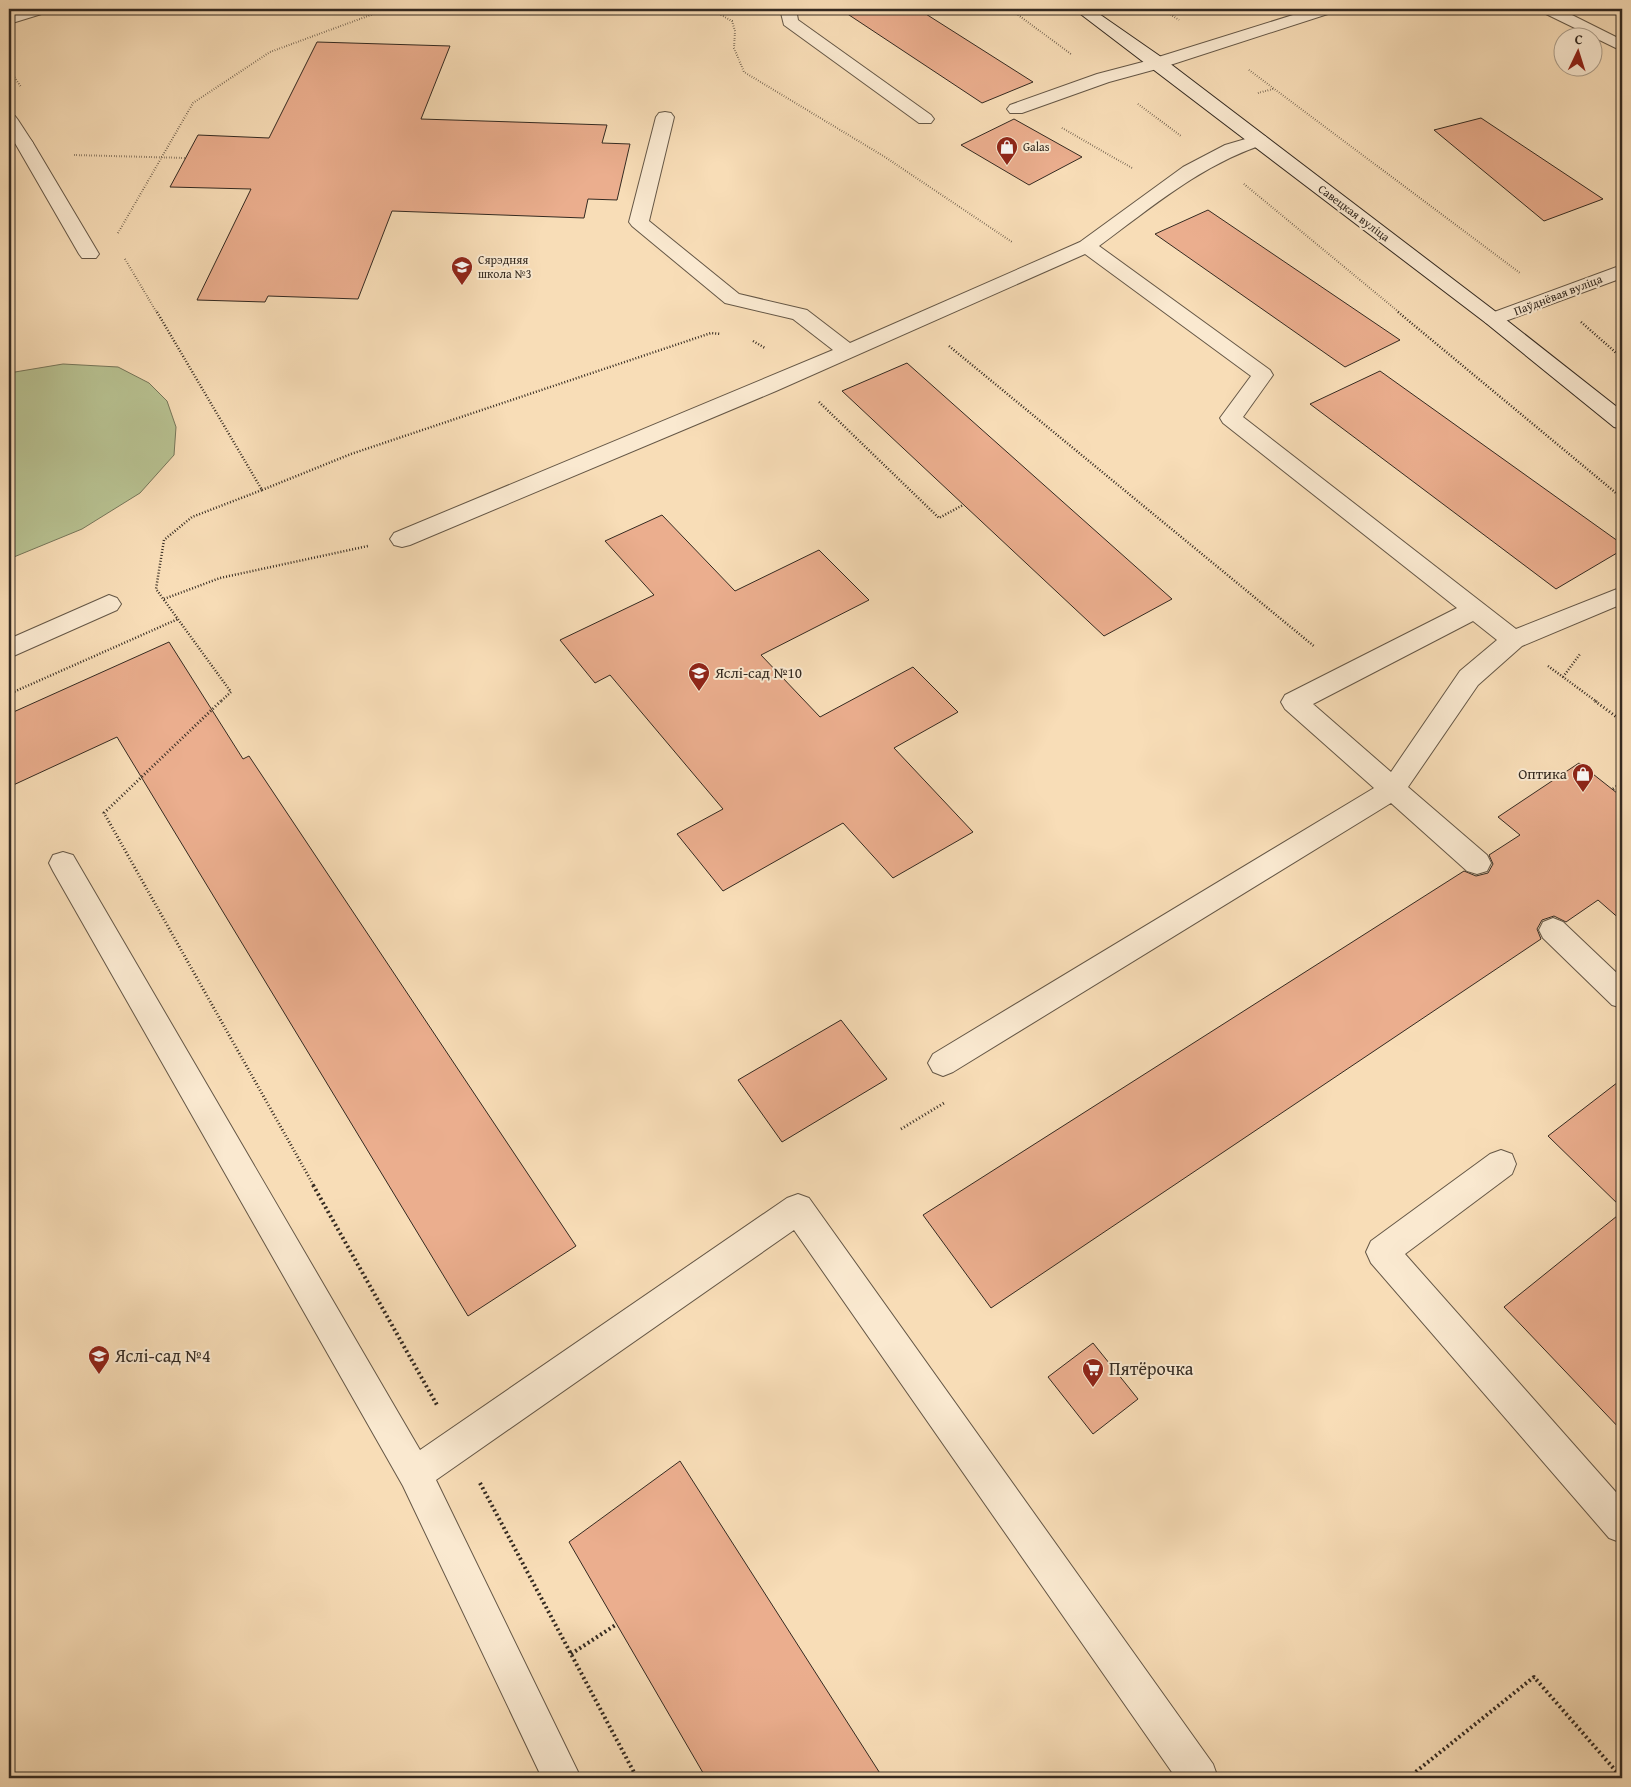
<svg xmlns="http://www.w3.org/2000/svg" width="1631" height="1787" font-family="'Gentium Book Plus',serif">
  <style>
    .green { fill: #b8c292; stroke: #76765a }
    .building { fill: #ebae8e; stroke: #342a21 }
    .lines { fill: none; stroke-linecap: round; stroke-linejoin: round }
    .lane-casing { stroke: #655746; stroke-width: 2 }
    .street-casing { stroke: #655746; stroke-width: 2 }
    .secondary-casing { stroke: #342a21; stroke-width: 2 }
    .path-far3 { stroke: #342a21; stroke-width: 2; stroke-dasharray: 0.5 2; stroke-linecap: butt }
    .path-far2 { stroke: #342a21; stroke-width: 2.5; stroke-dasharray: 1 2; stroke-linecap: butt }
    .path-far1 { stroke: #342a21; stroke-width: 3; stroke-dasharray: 1 2.5; stroke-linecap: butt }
    .path { stroke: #342a21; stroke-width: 4; stroke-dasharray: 2 3; stroke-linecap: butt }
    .lane { fill: #fae9d0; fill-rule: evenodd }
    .street { fill: #fae9d0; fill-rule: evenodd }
    .secondary { fill: #fae9d0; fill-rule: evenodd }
    .labels { text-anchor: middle; stroke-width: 4; stroke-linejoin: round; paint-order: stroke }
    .far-poi-label { font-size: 12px; fill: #342a21; stroke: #fae9d0; text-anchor: start }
    .far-street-label { font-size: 12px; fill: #342a21; stroke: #fae9d0 }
    .poi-label { font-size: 15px; fill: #342a21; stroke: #fae9d0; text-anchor: start }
    .near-poi-label { font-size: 18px; fill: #342a21; stroke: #fae9d0; text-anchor: start }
  </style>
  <rect width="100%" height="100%" fill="#f8ddb7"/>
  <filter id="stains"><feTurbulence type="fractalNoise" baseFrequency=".004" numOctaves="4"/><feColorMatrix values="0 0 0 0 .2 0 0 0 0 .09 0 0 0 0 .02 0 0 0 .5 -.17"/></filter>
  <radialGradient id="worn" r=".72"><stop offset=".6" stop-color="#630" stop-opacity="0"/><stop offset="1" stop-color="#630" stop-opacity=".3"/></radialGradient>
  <path class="green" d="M 63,364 L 118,367 L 149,383 L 167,401 L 176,427 L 174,455 L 140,493 L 82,529 L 9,559 L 9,373 Z"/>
  <path class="building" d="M 840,9 L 918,9 L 1033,82 L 982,103 Z
    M 317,42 L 450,46 L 421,119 L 607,125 L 602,143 L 630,144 L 617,200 L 588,199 L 584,218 L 392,211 L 358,299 L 268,296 L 265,302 L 197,300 L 251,189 L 170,187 L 198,135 L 269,138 Z
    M 1481,118 L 1603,199 L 1544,221 L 1434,130 Z
    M 1014,119 L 1082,157 L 1029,185 L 961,145 Z
    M 1208,210 L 1400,340 L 1345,367 L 1155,234 Z
    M 907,363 L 1172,599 L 1104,636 L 842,391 Z
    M 1380,371 L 1622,544 L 1622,550 L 1556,589 L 1310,404 Z
    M 662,515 L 735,591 L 819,550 L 869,600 L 761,655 L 820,717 L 913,667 L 958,712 L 894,748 L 973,832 L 893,878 L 843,823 L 723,891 L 677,834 L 723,809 L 610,675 L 595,683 L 560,640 L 654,595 L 605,541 Z
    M 169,642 L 243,759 L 249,756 L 576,1246 L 468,1316 L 117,737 L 9,787 L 9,714 Z
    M 1579,763 L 1622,797 L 1622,921 L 1598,900 L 1566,922 L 1554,916 L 1542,920 L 1537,929 L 1541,939 L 991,1308 L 923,1215 L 1464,871 L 1476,876 L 1488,873 L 1493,864 L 1489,855 L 1520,835 L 1498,817 Z
    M 841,1020 L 887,1079 L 782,1142 L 738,1080 Z
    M 1622,1079 L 1622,1208 L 1548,1136 Z
    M 1622,1212 L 1622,1431 L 1504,1307 Z
    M 1093,1343 L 1138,1399 L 1093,1434 L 1048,1377 Z
    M 680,1461 L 883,1778 L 706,1778 L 569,1542 Z"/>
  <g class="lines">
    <g class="lane-casing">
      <path id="lane" d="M 26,9 L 50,9 L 48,12 L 9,24 L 9,14 Z
        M 780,9 L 796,9 L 798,20 L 931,115 L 934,119 L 931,123 L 919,123 L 784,25 Z
        M 1540,9 L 1560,9 L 1622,40 L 1622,51 L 1542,12 Z
        M 1158,58 L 1164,59 L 1167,63 L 1164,67 L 1109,82 L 1022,113 L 1010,113 L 1007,109 L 1010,105 L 1097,74 Z
        M 665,112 L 671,113 L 674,117 L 649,221 L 739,294 L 807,310 L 850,343 L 1080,242 L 1183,167 L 1225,145 L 1259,135 L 1265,136 L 1268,140 L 1265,144 C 1202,164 1152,207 1099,246 L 1270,370 L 1273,375 L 1243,417 L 1516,629 L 1622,587 L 1622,604 L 1522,646 L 1478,685 L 1408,787 L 1487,855 L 1491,863 L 1487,871 L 1477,874 L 1467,871 L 1391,803 L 953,1072 L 943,1076 L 933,1072 L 928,1063 L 933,1054 L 1374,788 L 1285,709 L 1281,702 L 1285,695 L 1457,608 L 1223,423 L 1220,418 L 1251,376 L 1085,254 L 776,391 L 410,545 L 402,547 L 394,545 L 390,539 L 394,533 L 833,350 L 793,319 L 725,303 L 632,226 L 629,222 L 656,117 L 659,113 ZM 1473,621 L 1497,640 L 1460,671 L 1391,772 L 1313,704 Z
        M 24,138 L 30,139 L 33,143 L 99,254 L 96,258 L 82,258 L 79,254 L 15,143 L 18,139 Z
        M 109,595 L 117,598 L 121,604 L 117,610 L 9,658 L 9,639 Z
        M 63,852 L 73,855 L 420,1450 L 787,1198 L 798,1194 L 809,1198 L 1213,1764 L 1218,1778 L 1176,1778 L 794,1230 L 436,1480 L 581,1778 L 542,1778 L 403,1486 L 53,871 L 49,863 L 53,855 Z
        M 1553,918 L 1563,922 L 1622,978 L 1622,1008 L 1612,1005 L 1543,938 L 1539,930 L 1543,922 Z
        M 1501,1150 L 1512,1154 L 1516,1164 L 1512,1174 L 1405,1254 L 1622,1499 L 1622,1543 L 1609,1538 L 1371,1263 L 1366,1252 L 1371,1241 L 1490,1154 Z"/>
    </g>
    <g class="street-casing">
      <path id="street" d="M 1312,9 L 1336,9 L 1334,12 L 1164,67 L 1152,67 L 1149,63 L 1152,59 Z
        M 9,115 L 15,116 L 18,120 L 33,143 L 30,147 L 18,147 C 10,135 8,128 9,115 Z
        M 1622,265 L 1622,278 L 1500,323 L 1493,325 L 1486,323 L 1483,319 L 1486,315 Z"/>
    </g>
    <g class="secondary-casing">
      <path id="secondary" d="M 1074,9 L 1092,9 L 1164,59 L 1500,315 L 1622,411 L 1622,429 L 1614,427 L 1486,323 Z"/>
    </g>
    <path class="path-far3" d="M 710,9 L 732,21 L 735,31 L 734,48 L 744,72 L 885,157 L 1012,242
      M 1010,9 L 1071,54
      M 1162,9 L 1179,20
      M 9,69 L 21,87
      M 1249,70 L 1520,273
      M 1258,93 L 1273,89
      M 1138,104 L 1181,136
      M 1062,128 L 1132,168
      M 74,155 L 186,158
      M 1244,184 L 1400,313
      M 118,233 L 193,103 L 270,52 L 387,9
      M 125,259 L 157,313"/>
    <path class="path-far2" d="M 157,312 L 262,490 L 192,517 L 164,540 L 156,589 L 231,692 L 220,702
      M 1398,312 L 1622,498
      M 1581,322 L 1622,358
      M 753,341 L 765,348
      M 949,346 L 1315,647
      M 819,402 L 939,518 L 963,505
      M 262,490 L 351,454 L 711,333 L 721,334
      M 164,599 L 220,578 L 368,546
      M 1548,666 L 1597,702
      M 1563,677 L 1580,654
      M 9,694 L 178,619"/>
    <path class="path-far1" d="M 221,701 L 104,813 L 314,1186
      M 1595,701 L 1622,721
      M 1613,789 L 1622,783
      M 901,1129 L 944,1103"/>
    <path class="path" d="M 313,1185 L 437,1405
      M 480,1483 L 637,1778
      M 571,1654 L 617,1624
      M 1408,1778 L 1534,1677 L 1622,1778"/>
    <use href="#lane" class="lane"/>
    <use href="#street" class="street"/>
    <use href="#secondary" class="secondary"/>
  </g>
  <defs>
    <g id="shop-pin" transform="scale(1.125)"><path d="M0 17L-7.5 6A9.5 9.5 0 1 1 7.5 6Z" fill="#8f2418" stroke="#fae9d0"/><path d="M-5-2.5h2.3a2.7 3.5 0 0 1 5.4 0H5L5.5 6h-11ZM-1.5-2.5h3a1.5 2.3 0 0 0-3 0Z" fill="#fff"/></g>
    <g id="school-pin" transform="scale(1.125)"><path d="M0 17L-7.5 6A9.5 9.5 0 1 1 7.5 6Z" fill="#8f2418" stroke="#fae9d0"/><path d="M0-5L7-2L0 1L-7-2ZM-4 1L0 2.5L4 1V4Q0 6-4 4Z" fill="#fff"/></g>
    <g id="supermarket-pin" transform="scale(1.125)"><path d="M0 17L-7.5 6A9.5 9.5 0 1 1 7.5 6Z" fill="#8f2418" stroke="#fae9d0"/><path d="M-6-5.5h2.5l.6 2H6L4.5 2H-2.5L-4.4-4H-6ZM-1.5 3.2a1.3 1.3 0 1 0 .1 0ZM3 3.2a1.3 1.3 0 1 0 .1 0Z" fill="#fff"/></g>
  </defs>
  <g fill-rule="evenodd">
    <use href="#shop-pin" x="1007" y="147"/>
    <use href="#school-pin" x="462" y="267"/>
    <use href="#school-pin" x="699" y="673"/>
    <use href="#shop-pin" x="1583" y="774"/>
    <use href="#school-pin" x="99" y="1356"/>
    <use href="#supermarket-pin" x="1093" y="1369"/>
  </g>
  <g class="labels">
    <g class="far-poi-label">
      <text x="1023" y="151">Galas</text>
      <text x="478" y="264">Сярэдняя<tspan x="478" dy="14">школа №3</tspan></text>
    </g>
    <g class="far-street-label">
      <text transform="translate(1354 213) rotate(37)" y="4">Савецкая вуліца</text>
      <text transform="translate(1558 295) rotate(-21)" y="4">Паўднёвая вуліца</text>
    </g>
    <g class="poi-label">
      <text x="715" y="678">Яслі-сад №10</text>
      <text x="1567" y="779" text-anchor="end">Оптика</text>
    </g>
    <g class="near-poi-label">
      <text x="115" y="1362">Яслі-сад №4</text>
      <text x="1109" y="1375">Пятёрочка</text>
    </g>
  </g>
  <rect width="1631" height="1787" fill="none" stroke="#f8ddb7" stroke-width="30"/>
  <rect x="10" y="10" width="1611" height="1767" fill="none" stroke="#342a21" stroke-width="2.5"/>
  <rect x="15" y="15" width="1601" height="1757" fill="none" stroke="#342a21"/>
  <g transform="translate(1578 52) rotate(4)"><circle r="24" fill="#fae9d0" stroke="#ab9d8a"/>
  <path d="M0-4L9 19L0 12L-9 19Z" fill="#8f2418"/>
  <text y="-8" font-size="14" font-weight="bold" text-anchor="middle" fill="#342a21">С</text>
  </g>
  <rect width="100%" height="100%" filter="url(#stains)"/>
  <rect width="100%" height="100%" fill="url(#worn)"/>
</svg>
